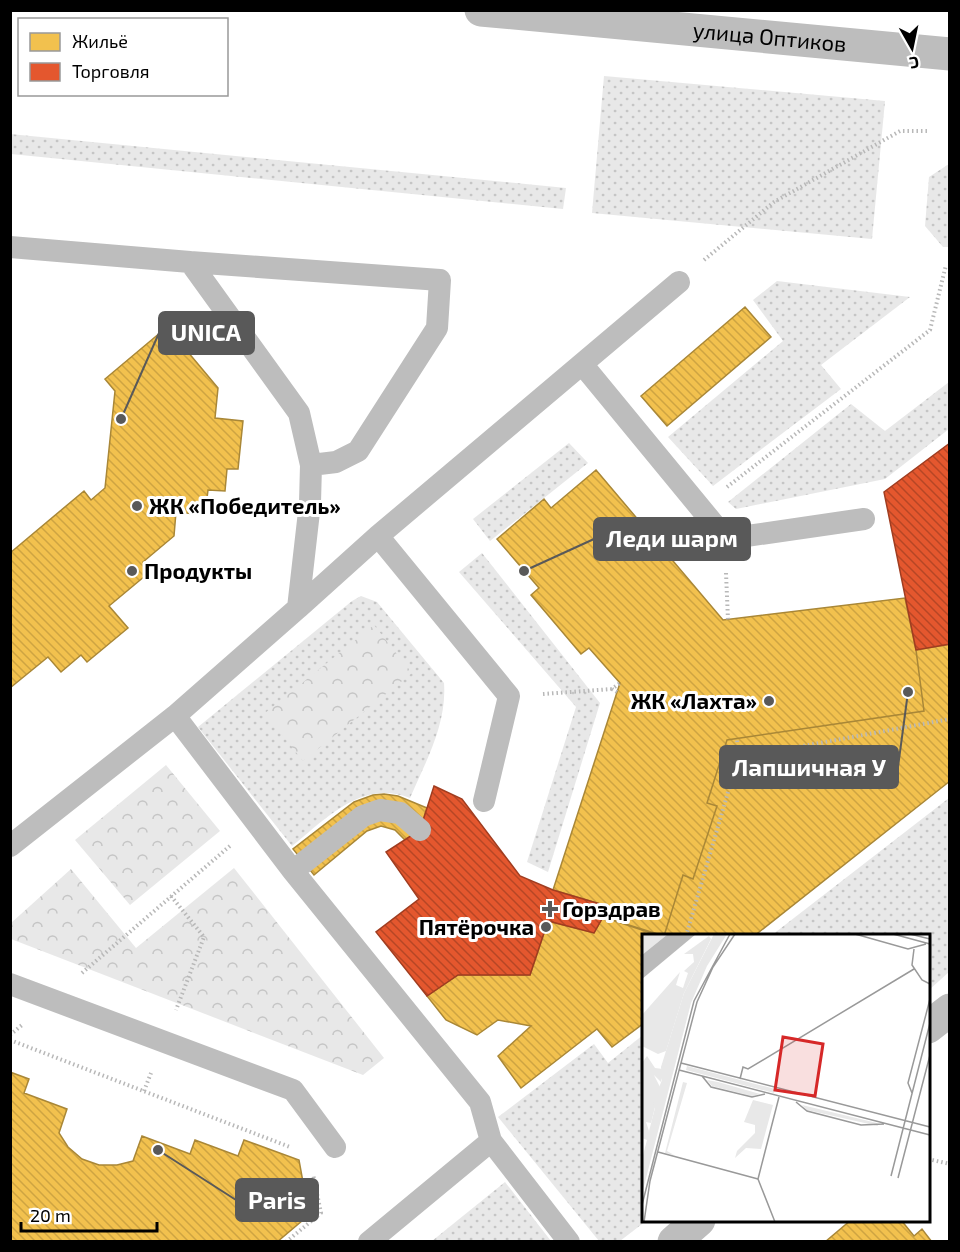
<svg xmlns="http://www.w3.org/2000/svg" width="960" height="1252" font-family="'Exo 2',sans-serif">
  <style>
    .grass { fill: url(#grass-dots) }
    .park { fill: url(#park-crowns) }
    .homes { fill: url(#homes-back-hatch); stroke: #a98737; stroke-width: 1.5 }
    .shops { fill: url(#shops-back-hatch); stroke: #a03d20; stroke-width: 1.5 }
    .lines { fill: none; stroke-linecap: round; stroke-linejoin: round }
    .path { stroke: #b8b8b8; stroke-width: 4; stroke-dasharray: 1.5 3; stroke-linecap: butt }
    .service { stroke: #bdbdbd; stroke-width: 22 }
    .minor { stroke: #bdbdbd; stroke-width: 33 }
    .tertiary { stroke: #bdbdbd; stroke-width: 33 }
    .poi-dot { fill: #595959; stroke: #fff; stroke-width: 2 }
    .labels { text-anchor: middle; stroke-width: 6; stroke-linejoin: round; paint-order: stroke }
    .street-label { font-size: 22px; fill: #000; stroke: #fff }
    .poi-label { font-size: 22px; font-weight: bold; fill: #000; stroke: #fff; text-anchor: start }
    .inset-road { fill: none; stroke: #999; stroke-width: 1.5 }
    .view { fill: #d62828; fill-opacity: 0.15; stroke: #d62828; stroke-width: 3 }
    .inset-edge { fill: none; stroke: #000; stroke-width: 3 }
    .leader { fill: none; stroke: #595959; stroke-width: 2 }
    .callout-dot { fill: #595959; stroke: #fff; stroke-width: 2 }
    .callout { fill: #595959; stroke: #595959; stroke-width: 2 }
    .callout-label { font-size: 24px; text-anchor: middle; font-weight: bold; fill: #fff }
  </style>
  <defs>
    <pattern id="grass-dots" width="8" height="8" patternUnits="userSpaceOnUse" patternTransform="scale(1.5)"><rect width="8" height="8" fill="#e8e8e8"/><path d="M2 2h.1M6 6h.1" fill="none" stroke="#c5c5c5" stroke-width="1.8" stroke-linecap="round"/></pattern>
    <pattern id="park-crowns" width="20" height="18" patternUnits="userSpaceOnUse" patternTransform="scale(1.5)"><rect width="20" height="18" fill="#e8e8e8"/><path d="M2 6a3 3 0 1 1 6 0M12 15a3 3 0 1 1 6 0" fill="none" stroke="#c5c5c5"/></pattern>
    <pattern id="homes-back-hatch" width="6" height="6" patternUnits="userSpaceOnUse" patternTransform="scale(1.5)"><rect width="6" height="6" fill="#f2c14e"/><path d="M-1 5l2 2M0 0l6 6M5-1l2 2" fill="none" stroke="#cea442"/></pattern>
    <pattern id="shops-back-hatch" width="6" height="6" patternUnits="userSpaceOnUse" patternTransform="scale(1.5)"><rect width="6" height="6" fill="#e4572e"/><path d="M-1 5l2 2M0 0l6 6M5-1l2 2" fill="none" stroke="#b64625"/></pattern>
  </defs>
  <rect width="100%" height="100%" fill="#fff"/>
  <path class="grass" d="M 604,76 L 885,101 L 872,239 L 592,213 Z
    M 10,134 L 566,188 L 563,209 L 11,154 Z
    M 949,164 L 949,247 L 943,247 L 925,226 L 929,177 Z
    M 777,281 L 910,297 L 821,365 L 841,389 L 713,486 L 668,437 L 783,341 L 753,300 Z
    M 949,382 L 949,429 L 885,479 L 736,509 L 728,502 L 851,404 L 885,431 Z
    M 569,443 L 588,463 L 490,541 L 473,519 Z
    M 482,553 L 600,703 L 548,872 L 527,862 L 576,707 L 459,572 Z
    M 361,596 L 377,602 L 444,683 C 447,724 426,761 410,798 C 362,779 327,818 292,846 L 198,727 L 352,601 Z
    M 949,798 L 949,972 L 929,990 L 928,936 L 772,935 Z
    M 643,1035 L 644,1220 L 646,1221 L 620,1241 L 599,1241 L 498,1117 L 594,1044 L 608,1063 Z
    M 505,1182 L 551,1241 L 432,1241 Z"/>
  <path class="park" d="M 374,625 L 412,673 L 303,761 L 265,713 Z
    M 166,765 L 220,831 L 130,905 L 75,840 Z
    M 234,868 L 384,1058 L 363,1075 L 11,939 L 11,923 L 71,869 L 136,948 Z"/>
  <path class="homes" d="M 745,307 L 771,337 L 667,426 L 641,396 Z
    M 167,327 L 218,388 L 215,418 L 243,421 L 238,469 L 227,469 L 225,491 L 208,490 L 205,515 L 176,512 L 174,536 L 143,562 L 151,571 L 109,606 L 128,628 L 87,662 L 81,655 L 61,672 L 48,657 L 10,688 L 10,553 L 84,491 L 91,500 L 105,488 L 115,391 L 105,379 Z
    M 596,470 L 723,620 L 905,598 L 916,650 L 924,711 L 727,740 L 707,803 L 717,806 L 693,879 L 683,875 L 664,936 L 603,917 L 607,906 L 553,890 L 620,683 L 589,648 L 581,654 L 531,595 L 539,588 L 497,539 L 544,499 L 551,508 Z
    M 950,644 L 950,781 L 754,936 L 664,936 L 683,875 L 693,879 L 717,806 L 707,803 L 727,740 L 924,711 L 916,650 Z
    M 384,794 L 398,796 L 427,808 L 420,830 L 405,840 L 395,830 L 381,826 L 367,831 L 314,875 L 293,849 L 354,802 L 373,795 Z
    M 603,917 L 660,936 L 644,936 L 644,1023 L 612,1047 L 597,1029 L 521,1088 L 498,1056 L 531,1026 L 498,1020 L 477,1035 L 446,1020 L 427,996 L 458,975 L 530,975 L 548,921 L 594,933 Z
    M 10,1072 L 29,1079 L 24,1093 L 67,1109 L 59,1133 L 68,1147 L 82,1159 L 99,1165 L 117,1165 L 133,1161 L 142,1136 L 190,1154 L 195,1140 L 238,1156 L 244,1140 L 299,1160 L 309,1215 L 277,1242 L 10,1242 Z
    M 851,1220 L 901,1220 L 914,1236 L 922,1229 L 932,1242 L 825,1242 Z"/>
  <path class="shops" d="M 950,443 L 950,644 L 916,650 L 884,492 Z
    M 434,786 L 462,799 L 520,876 L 553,890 L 607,906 L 603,917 L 594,933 L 548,921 L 530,975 L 458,975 L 427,996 L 376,932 L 419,899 L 386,852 L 420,830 Z"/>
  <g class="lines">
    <path class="path" d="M 704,260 L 774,202 L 900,131 L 928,131
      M 727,487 L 930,330 L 946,265
      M 726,573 L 728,620
      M 617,692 L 612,689 L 620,683
      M 543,694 L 612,689
      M 724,751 L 738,758 L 737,739
      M 171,896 L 204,937 L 176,1010
      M 686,936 L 738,758 L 950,719
      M 82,973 L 231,845
      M 10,1035 L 22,1025
      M 10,1040 L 290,1147
      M 144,1091 L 151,1073
      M 928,1159 L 950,1164
      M 286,1242 L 321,1213 L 313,1174"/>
    <path class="service" d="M 10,247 L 190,262 L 299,413 L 311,465 L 310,503 L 298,608 L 175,716 L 10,846
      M 190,262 L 440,280 L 437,328 L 358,451 L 336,462 L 311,465
      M 582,364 L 726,539 L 864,519
      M 378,536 L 509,696 L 484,801
      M 298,608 L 378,536 L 679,282
      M 175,716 L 293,871 L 480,1102 L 491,1141 L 569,1242
      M 293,871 L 363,816 L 380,810 L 400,813 L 420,830
      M 10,984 L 293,1090 L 335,1147
      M 369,1242 L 491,1141"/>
    <path class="minor" d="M 928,1027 L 950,1010
      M 674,1242 L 699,1220"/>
    <path class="tertiary" id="s1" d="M 481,10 L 950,54"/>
  </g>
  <g class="poi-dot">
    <circle cx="137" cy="506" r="6"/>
    <circle cx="132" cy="571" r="6"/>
    <circle cx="769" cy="701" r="6"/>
    <path d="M547 900h6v6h6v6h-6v6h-6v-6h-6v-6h6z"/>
    <circle cx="546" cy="927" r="6"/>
  </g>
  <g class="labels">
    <g class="street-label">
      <text dy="8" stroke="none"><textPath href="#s1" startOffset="290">улица Оптиков</textPath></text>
    </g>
    <g class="poi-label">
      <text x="149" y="514">ЖК «Победитель»</text>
      <text x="144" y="579">Продукты</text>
      <text x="757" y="709" text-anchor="end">ЖК «Лахта»</text>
      <text x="562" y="917">Горздрав</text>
      <text x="534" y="935" text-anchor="end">Пятёрочка</text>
    </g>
  </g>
  <g transform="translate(642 934)">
    <rect width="288" height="288" fill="#fff"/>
    <path d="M 45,132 L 133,155 L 132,159 L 44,136 ZM 65,146 L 76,148 L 118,160 L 110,162 L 70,152 ZM 41,148 L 45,149 L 25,217 L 32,221 L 23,219 ZM 111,166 L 131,171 L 119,215 L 104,214 L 93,224 L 95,217 L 113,199 L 113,191 L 102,188 ZM 160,171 L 235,189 L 236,192 L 165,176 Z" fill="#e8e8e8"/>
    <path d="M 0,0 L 26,0 L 0,21 ZM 67,2 L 69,5 L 42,59 L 24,117 L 16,120 L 0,112 L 0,81 L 38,38 L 34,51 L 41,54 L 46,39 L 42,37 L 52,28 L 51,20 L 42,20 ZM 5,122 L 13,134 L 21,135 L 21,140 L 19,148 L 12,141 L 18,153 L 9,189 L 4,188 L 7,197 L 0,201 L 0,129 Z" fill="#e8e8e8"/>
    <path d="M 72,0 L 85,0 L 65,32 L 49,69 L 0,260 L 0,225 L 5,206 L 0,204 L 0,199 L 7,197 L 13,174 L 11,168 L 20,146 L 19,133 L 42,59 Z" fill="#e8e8e8"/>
    <path d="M 26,0 L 54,0 L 0,45 L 0,21 Z" fill="#bababa"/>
    <path class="inset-road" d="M 213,0 L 266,15 L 284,10M 251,0 L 288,10M 268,0 L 288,5M 272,15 L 270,31 L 280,46 L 288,50M 39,129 L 288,193M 37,136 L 288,201M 60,142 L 69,153 L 110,163 L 123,160M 98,145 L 101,133 L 106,135 L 272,35M 270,159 L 266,149 L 288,65M 154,168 L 165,177 L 219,191 L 242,190M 16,218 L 116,245M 249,242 L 288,89M 256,244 L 288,121M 116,245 L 137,163M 116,245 L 133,288M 0,271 L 52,67 L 88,0M 2,288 L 8,247 L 55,68 L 71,33 L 93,0"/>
    <path class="view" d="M 141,103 L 181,110 L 173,162 L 133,156 Z"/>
    <rect width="288" height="288" class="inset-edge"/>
  </g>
  <path class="leader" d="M121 419L159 333M524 571L594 539M908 692L898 767M158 1150L236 1200"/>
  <g class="callout-dot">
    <circle cx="121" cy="419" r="6"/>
    <circle cx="524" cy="571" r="6"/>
    <circle cx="908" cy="692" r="6"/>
    <circle cx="158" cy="1150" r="6"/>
  </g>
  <g class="callout">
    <rect x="159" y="312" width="95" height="42" rx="6"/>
    <rect x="594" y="518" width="156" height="42" rx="6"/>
    <rect x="720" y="746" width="178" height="42" rx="6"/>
    <rect x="236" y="1179" width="82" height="42" rx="6"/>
  </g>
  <g class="callout-label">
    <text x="206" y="341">UNICA</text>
    <text x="672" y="547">Леди шарм</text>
    <text x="809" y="776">Лапшичная У</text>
    <text x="277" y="1209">Paris</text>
  </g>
  <rect width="960" height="1252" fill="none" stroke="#000000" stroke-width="24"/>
  <rect x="18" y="18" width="210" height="78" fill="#ffffff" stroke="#999999" stroke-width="1.5"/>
  <rect x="30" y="33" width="30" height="18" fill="#f2c14e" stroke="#999999" stroke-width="1.5"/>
  <text x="72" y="48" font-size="18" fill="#000000">Жильё</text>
  <rect x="30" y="63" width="30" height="18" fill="#e4572e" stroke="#999999" stroke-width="1.5"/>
  <text x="72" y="78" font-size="18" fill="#000000">Торговля</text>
  <g transform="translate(912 48) rotate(171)" stroke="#ffffff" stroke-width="4.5" paint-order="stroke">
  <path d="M0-4.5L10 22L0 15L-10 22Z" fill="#000000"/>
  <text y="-9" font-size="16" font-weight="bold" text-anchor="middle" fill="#000000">С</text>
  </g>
  <path d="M21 1222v9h136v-9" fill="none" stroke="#000000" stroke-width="3"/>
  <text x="30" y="1222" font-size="18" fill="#000000" stroke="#ffffff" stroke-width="4.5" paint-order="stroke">20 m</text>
</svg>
